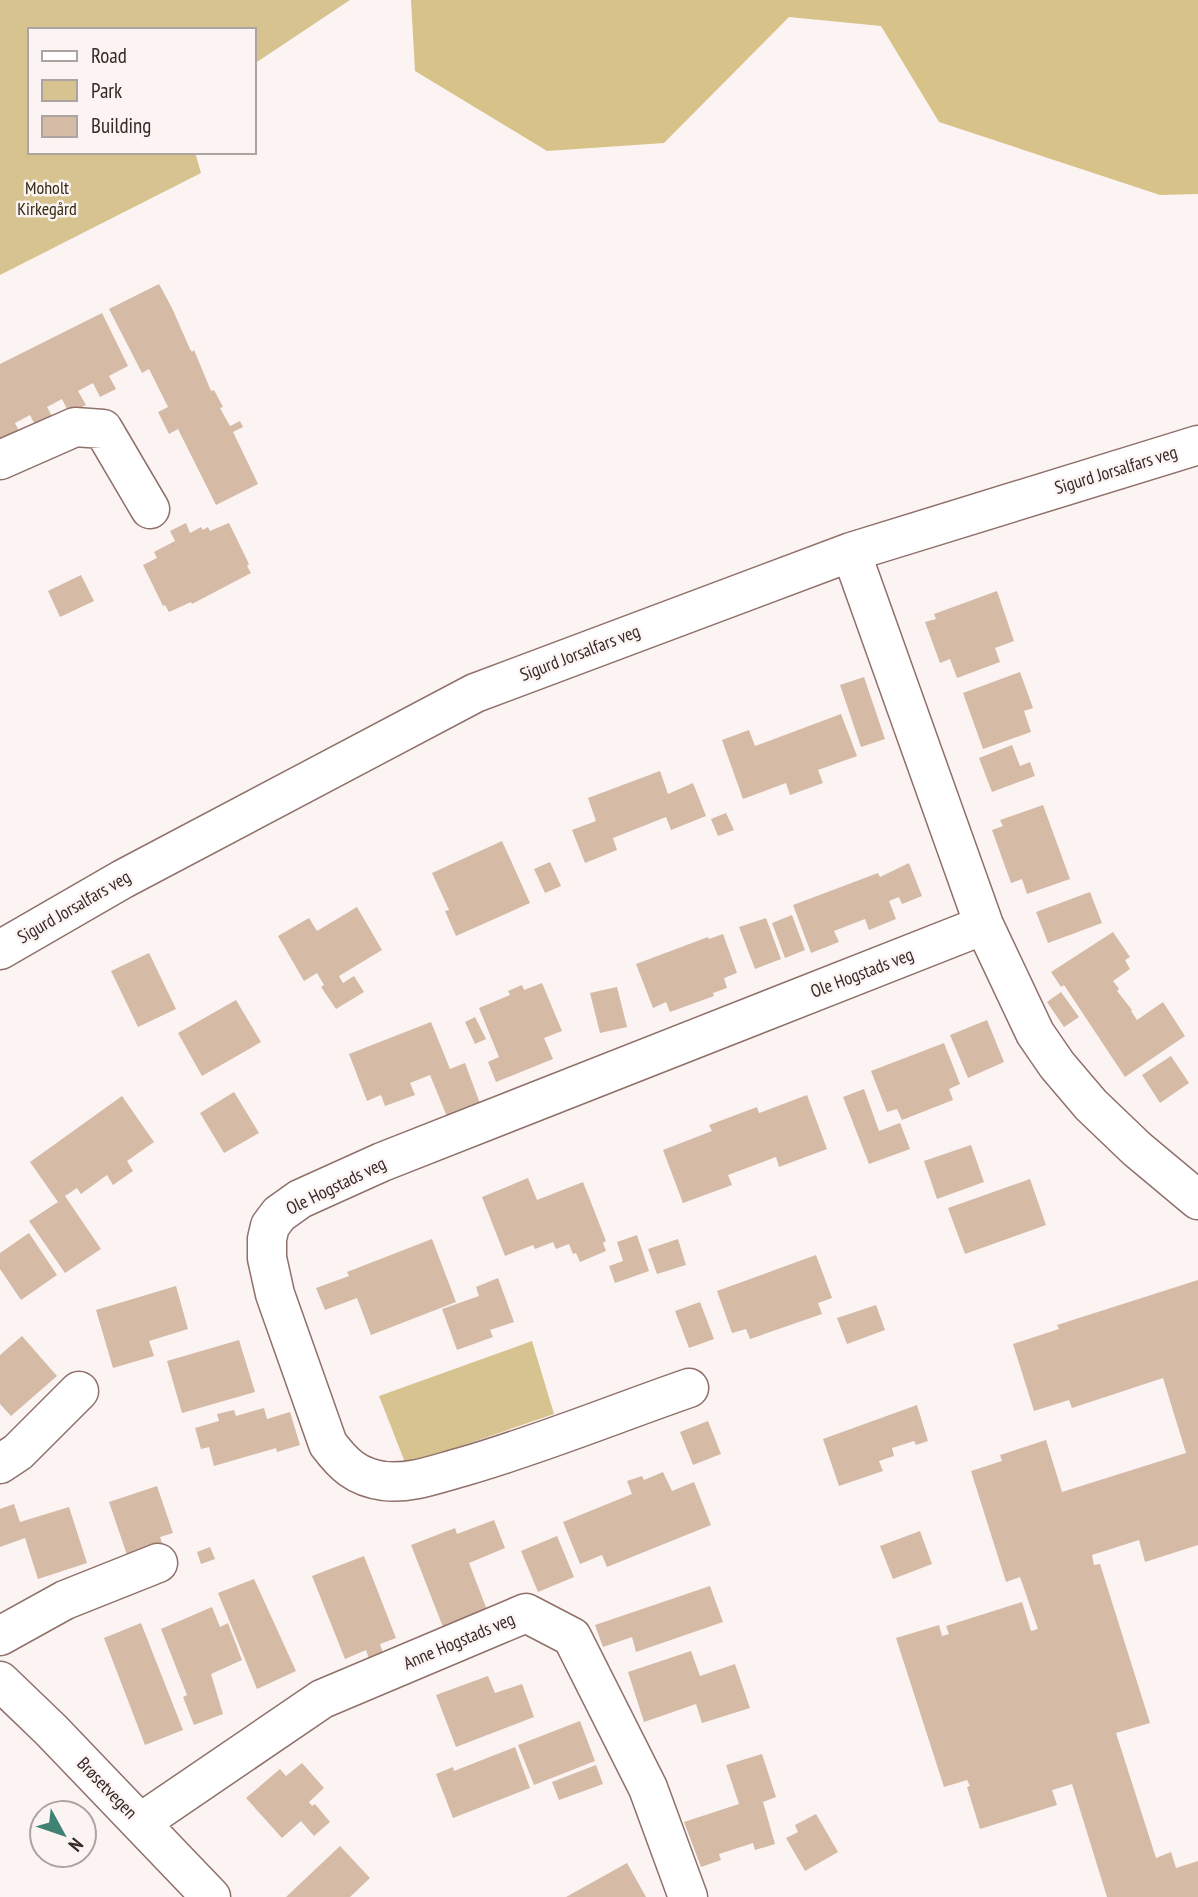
<svg xmlns="http://www.w3.org/2000/svg" width="1198" height="1897" font-family="'PT Sans Narrow',sans-serif">
  <style>
    .green { fill: #d7c38f }
    .forest { fill: #d7c289 }
    .building { fill: #d5baa6 }
    .lines { fill: none; stroke-linecap: round; stroke-linejoin: round }
    .minor-casing { stroke: #8f706a; stroke-width: 41 }
    .minor { stroke: #fff; stroke-width: 38 }
    .labels { text-anchor: middle; stroke-width: 5; stroke-linejoin: round; paint-order: stroke }
    .park-label { font-size: 18px; fill: #352b11; stroke: #fbf4f2 }
    .street-label { font-size: 18px; fill: #372927; stroke: #fbf4f2 }
  </style>
  <rect width="100%" height="100%" fill="#fbf4f2"/>
  <path class="green" d="M 0,0 L 350,0 L 254,64 L 254,30 L 30,30 L 30,152 L 195,152 L 201,173 L 0,275 Z
    M 532,1341 L 554,1414 L 406,1465 L 379,1396 Z"/>
  <path class="forest" d="M 411,0 L 1198,0 L 1198,194 L 1160,195 L 939,122 L 881,26 L 789,17 L 664,143 L 547,151 L 415,71 Z"/>
  <path class="building" d="M 159,284 L 172,308 L 190,349 L 192,352 L 194,350 L 211,391 L 214,390 L 223,407 L 220,408 L 230,426 L 240,421 L 243,427 L 233,432 L 258,484 L 216,505 L 178,429 L 169,434 L 158,412 L 168,407 L 149,369 L 142,373 L 109,309 Z
    M 102,313 L 128,366 L 109,376 L 116,389 L 100,397 L 93,383 L 78,391 L 86,405 L 69,413 L 62,399 L 47,407 L 54,420 L 37,429 L 30,415 L 15,423 L 22,437 L 0,448 L 0,364 Z
    M 186,523 L 190,533 L 201,527 L 203,530 L 208,527 L 210,531 L 229,523 L 249,564 L 247,566 L 251,573 L 192,604 L 191,602 L 169,612 L 165,605 L 163,606 L 143,565 L 157,558 L 154,552 L 175,541 L 170,531 Z
    M 81,575 L 94,601 L 60,617 L 48,591 Z
    M 997,591 L 1014,641 L 995,648 L 1000,662 L 957,678 L 950,659 L 940,663 L 925,622 L 936,619 L 934,614 Z
    M 1020,672 L 1033,708 L 1024,711 L 1031,732 L 983,749 L 963,693 Z
    M 864,677 L 885,739 L 861,747 L 840,685 Z
    M 841,714 L 857,756 L 818,770 L 823,783 L 790,795 L 786,783 L 743,799 L 722,740 L 749,730 L 755,746 Z
    M 1012,745 L 1020,766 L 1030,762 L 1035,776 L 992,792 L 979,758 Z
    M 660,771 L 668,794 L 693,783 L 706,816 L 671,830 L 666,817 L 613,838 L 617,850 L 585,863 L 572,830 L 596,821 L 588,798 Z
    M 1043,805 L 1070,879 L 1027,894 L 1022,879 L 1011,883 L 992,830 L 1003,826 L 1000,820 Z
    M 726,813 L 734,830 L 718,836 L 711,819 Z
    M 502,841 L 530,903 L 456,936 L 445,911 L 449,910 L 432,873 Z
    M 550,862 L 561,886 L 545,893 L 534,869 Z
    M 909,863 L 922,896 L 902,904 L 899,897 L 889,901 L 896,919 L 869,930 L 865,919 L 834,931 L 839,942 L 811,953 L 793,905 L 878,873 L 880,877 Z
    M 1090,892 L 1102,923 L 1048,943 L 1036,912 Z
    M 357,907 L 382,950 L 339,976 L 343,983 L 354,976 L 364,992 L 336,1009 L 321,987 L 324,985 L 317,973 L 304,981 L 278,936 L 309,918 L 317,931 Z
    M 792,915 L 805,950 L 785,958 L 772,923 Z
    M 766,918 L 781,959 L 755,969 L 739,927 Z
    M 1113,932 L 1130,957 L 1125,960 L 1130,969 L 1113,981 L 1119,989 L 1117,991 L 1132,1010 L 1131,1011 L 1137,1020 L 1163,1002 L 1185,1036 L 1125,1077 L 1064,985 L 1061,987 L 1051,972 Z
    M 723,934 L 737,973 L 724,978 L 727,988 L 713,993 L 714,996 L 670,1012 L 666,1002 L 653,1008 L 636,964 L 708,937 L 709,939 Z
    M 149,953 L 176,1009 L 138,1027 L 111,971 Z
    M 542,983 L 562,1031 L 544,1038 L 553,1059 L 496,1082 L 488,1062 L 499,1057 L 479,1008 L 510,995 L 508,991 L 522,985 L 524,990 Z
    M 617,987 L 627,1027 L 600,1033 L 590,993 Z
    M 1061,992 L 1079,1017 L 1064,1027 L 1047,1002 Z
    M 236,1000 L 261,1042 L 202,1076 L 178,1033 Z
    M 475,1017 L 486,1039 L 475,1044 L 465,1022 Z
    M 987,1020 L 1004,1062 L 968,1078 L 950,1035 Z
    M 431,1022 L 450,1069 L 465,1063 L 481,1106 L 448,1119 L 430,1075 L 410,1083 L 415,1095 L 385,1106 L 381,1095 L 367,1101 L 349,1054 Z
    M 944,1043 L 960,1084 L 949,1089 L 953,1100 L 902,1120 L 897,1109 L 887,1112 L 871,1071 Z
    M 1171,1056 L 1189,1083 L 1160,1103 L 1142,1075 Z
    M 864,1089 L 879,1131 L 900,1123 L 910,1149 L 869,1164 L 843,1097 Z
    M 234,1092 L 259,1133 L 224,1153 L 200,1113 Z
    M 807,1095 L 827,1149 L 779,1167 L 776,1157 L 728,1175 L 732,1185 L 683,1203 L 663,1150 L 712,1131 L 709,1125 L 757,1107 L 759,1113 Z
    M 122,1096 L 154,1142 L 127,1161 L 133,1171 L 113,1185 L 107,1175 L 81,1194 L 77,1188 L 65,1196 L 101,1249 L 65,1273 L 29,1221 L 58,1202 L 30,1162 Z
    M 971,1145 L 984,1182 L 937,1199 L 924,1161 Z
    M 528,1178 L 537,1200 L 583,1182 L 606,1241 L 603,1243 L 606,1251 L 580,1262 L 576,1253 L 573,1254 L 569,1244 L 556,1249 L 553,1242 L 535,1249 L 533,1245 L 505,1256 L 482,1197 Z
    M 1030,1179 L 1046,1225 L 965,1254 L 948,1208 Z
    M 29,1233 L 57,1275 L 21,1300 L 0,1269 L 0,1253 Z
    M 637,1235 L 649,1271 L 615,1283 L 609,1266 L 623,1261 L 617,1242 Z
    M 432,1239 L 456,1302 L 371,1335 L 357,1298 L 325,1310 L 316,1288 L 349,1276 L 347,1272 Z
    M 678,1239 L 686,1265 L 657,1274 L 648,1249 Z
    M 816,1255 L 832,1298 L 818,1303 L 822,1314 L 750,1339 L 746,1329 L 732,1333 L 717,1291 Z
    M 498,1278 L 514,1322 L 490,1330 L 493,1337 L 457,1350 L 442,1309 L 479,1296 L 476,1287 Z
    M 1198,1280 L 1198,1545 L 1145,1562 L 1139,1540 L 1092,1555 L 1094,1565 L 1100,1564 L 1150,1723 L 1116,1733 L 1156,1858 L 1171,1852 L 1176,1868 L 1198,1861 L 1198,1897 L 1107,1897 L 1072,1784 L 1052,1790 L 1057,1805 L 980,1829 L 967,1787 L 970,1786 L 967,1780 L 944,1787 L 896,1638 L 939,1625 L 942,1636 L 949,1634 L 946,1626 L 1022,1602 L 1031,1631 L 1038,1629 L 1020,1577 L 1006,1582 L 971,1471 L 1002,1461 L 1000,1455 L 1046,1440 L 1062,1492 L 1186,1453 L 1163,1378 L 1072,1408 L 1069,1400 L 1034,1411 L 1013,1344 L 1059,1329 L 1057,1325 Z
    M 176,1286 L 188,1329 L 149,1341 L 154,1356 L 113,1368 L 96,1310 Z
    M 700,1302 L 714,1339 L 689,1348 L 675,1311 Z
    M 876,1305 L 885,1330 L 847,1344 L 837,1318 Z
    M 22,1336 L 57,1376 L 11,1416 L 0,1404 L 0,1355 Z
    M 239,1340 L 255,1392 L 182,1413 L 167,1361 Z
    M 917,1405 L 928,1441 L 916,1445 L 914,1441 L 892,1448 L 894,1456 L 879,1461 L 883,1471 L 839,1486 L 823,1439 Z
    M 264,1408 L 267,1419 L 290,1412 L 300,1445 L 277,1452 L 276,1448 L 214,1466 L 209,1447 L 201,1449 L 195,1428 L 219,1421 L 217,1414 L 234,1410 L 236,1416 Z
    M 708,1421 L 721,1454 L 693,1465 L 680,1432 Z
    M 663,1472 L 672,1491 L 694,1482 L 711,1525 L 607,1567 L 602,1555 L 580,1564 L 563,1522 L 632,1494 L 627,1481 L 642,1476 L 644,1480 Z
    M 157,1486 L 173,1533 L 160,1537 L 165,1552 L 127,1555 L 109,1502 Z
    M 14,1504 L 20,1522 L 69,1507 L 87,1563 L 38,1579 L 25,1538 L 0,1547 L 0,1509 Z
    M 494,1520 L 505,1548 L 469,1563 L 487,1610 L 443,1627 L 411,1545 L 455,1528 L 457,1534 Z
    M 920,1531 L 932,1564 L 893,1579 L 880,1546 Z
    M 557,1536 L 574,1577 L 538,1592 L 521,1551 Z
    M 210,1547 L 215,1559 L 201,1564 L 197,1552 Z
    M 364,1556 L 396,1638 L 380,1644 L 383,1653 L 369,1659 L 366,1650 L 345,1659 L 312,1576 Z
    M 254,1579 L 296,1671 L 257,1689 L 218,1593 Z
    M 710,1586 L 723,1622 L 636,1652 L 632,1637 L 603,1647 L 595,1625 Z
    M 212,1607 L 220,1627 L 228,1623 L 242,1660 L 211,1674 L 223,1714 L 194,1725 L 183,1697 L 187,1695 L 161,1629 Z
    M 141,1623 L 183,1730 L 145,1745 L 104,1638 Z
    M 691,1651 L 700,1676 L 735,1664 L 750,1708 L 702,1723 L 696,1704 L 644,1722 L 628,1672 Z
    M 488,1676 L 495,1693 L 522,1684 L 534,1717 L 456,1747 L 436,1695 Z
    M 580,1721 L 595,1761 L 534,1785 L 518,1745 Z
    M 515,1747 L 530,1788 L 453,1818 L 436,1774 L 453,1767 L 454,1771 Z
    M 762,1754 L 776,1797 L 763,1802 L 775,1844 L 755,1850 L 753,1843 L 719,1854 L 721,1860 L 701,1867 L 684,1822 L 739,1804 L 726,1765 Z
    M 302,1763 L 324,1788 L 309,1802 L 312,1806 L 315,1804 L 330,1822 L 314,1836 L 301,1821 L 282,1838 L 246,1798 L 280,1769 L 286,1776 Z
    M 596,1765 L 603,1784 L 559,1800 L 552,1782 Z
    M 816,1814 L 838,1852 L 805,1871 L 786,1838 L 798,1832 L 795,1825 Z
    M 340,1846 L 370,1878 L 350,1897 L 286,1897 Z
    M 627,1863 L 646,1897 L 566,1897 Z"/>
  <g class="lines">
    <g class="minor-casing">
      <path id="minor" d="M 0,460 L 75,427 L 103,429 L 150,509
        M 851,552 L 984,925 L 1035,1033 L 1057,1065 L 1091,1105 L 1137,1149 L 1198,1200
        M 0,950 L 123,879 L 475,693 L 851,552 L 1198,445
        M 689,1388 C 614,1414 539,1445 462,1467 C 436,1474 411,1484 384,1481 C 356,1477 344,1465 328,1444 L 275,1294 L 267,1258 L 267,1239 L 270,1226 L 279,1214 L 300,1199 L 382,1162 L 984,925
        M 0,1464 L 18,1452 L 79,1391
        M 0,1636 L 65,1600 L 158,1563
        M 0,1681 L 51,1730 L 211,1897
        M 140,1823 L 322,1699 L 526,1613 L 572,1637 L 648,1788 L 688,1897"/>
    </g>
    <use href="#minor" class="minor"/>
  </g>
  <g class="labels">
    <g class="park-label">
      <text x="47" y="194">Moholt<tspan x="47" dy="21">Kirkegård</tspan></text>
    </g>
    <g class="street-label">
      <text transform="translate(1116 470) rotate(-17)" y="6">Sigurd Jorsalfars veg</text>
      <text transform="translate(580 653) rotate(-21)" y="6">Sigurd Jorsalfars veg</text>
      <text transform="translate(74 907) rotate(-30)" y="6">Sigurd Jorsalfars veg</text>
      <text transform="translate(862 973) rotate(-21)" y="6">Ole Hogstads veg</text>
      <text transform="translate(336 1186) rotate(-26)" y="6">Ole Hogstads veg</text>
      <text transform="translate(459 1641) rotate(-23)" y="6">Anne Hogstads veg</text>
      <text transform="translate(107 1788) rotate(46)" y="6">Brøsetvegen</text>
    </g>
  </g>
  <rect x="28" y="28" width="228" height="126" fill="#fbf4f2" stroke="#ada3a1" stroke-width="2"/>
  <rect x="42" y="51" width="35" height="10" fill="#ffffff" stroke="#ada3a1" stroke-width="2"/>
  <text x="91" y="63" font-size="21" fill="#372927">Road</text>
  <rect x="42" y="80" width="35" height="21" fill="#d7c38f" stroke="#ada3a1" stroke-width="2"/>
  <text x="91" y="98" font-size="21" fill="#372927">Park</text>
  <rect x="42" y="116" width="35" height="21" fill="#d5baa6" stroke="#ada3a1" stroke-width="2"/>
  <text x="91" y="133" font-size="21" fill="#372927">Building</text>
  <g transform="translate(63 1834) rotate(130)"><circle r="33" fill="#fbf4f2" stroke="#ada3a1" stroke-width="2"/>
  <path d="M0-5L12 26L0 18L-12 26Z" fill="#3f8274"/>
  <text y="-10" font-size="19" font-weight="bold" text-anchor="middle" fill="#372927">N</text>
  </g>
</svg>
